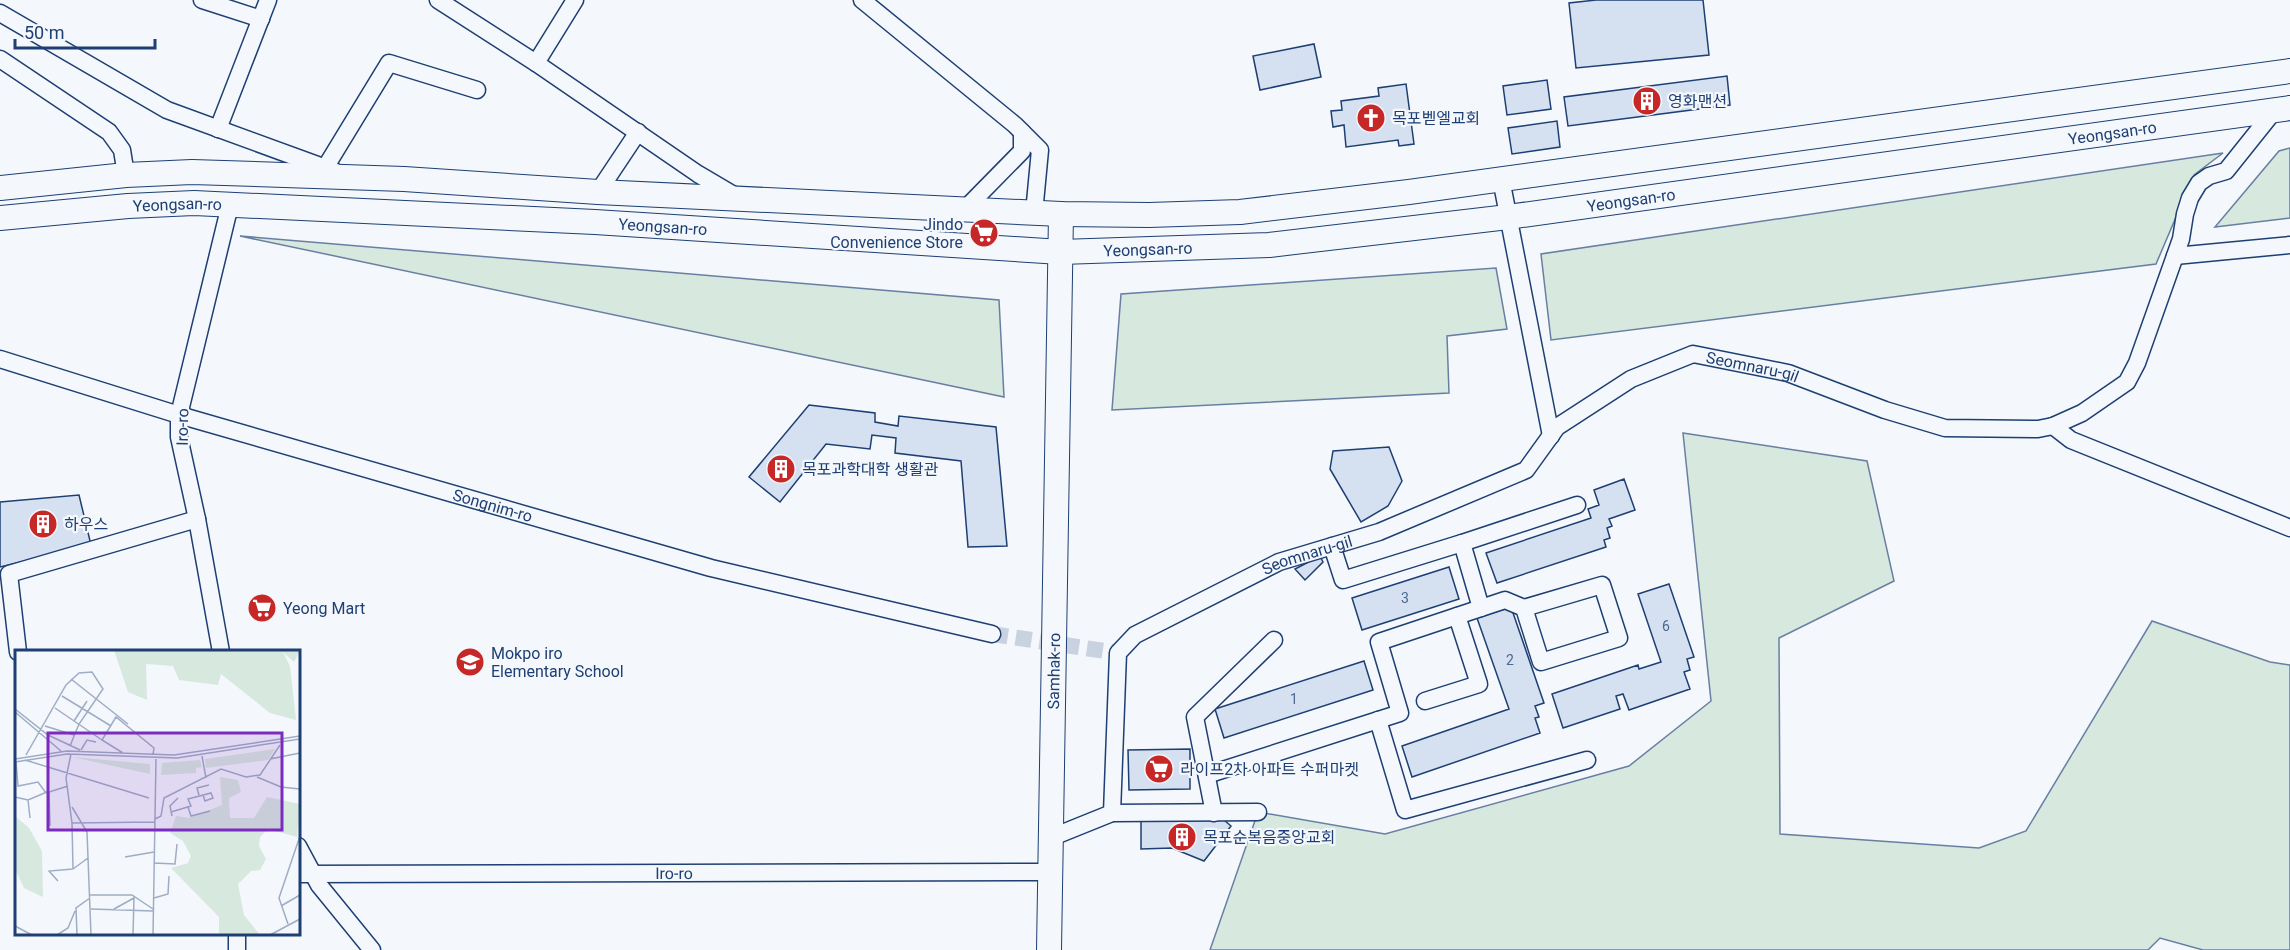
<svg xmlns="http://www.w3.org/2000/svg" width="2290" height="950" font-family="Roboto,'Noto Sans KR',sans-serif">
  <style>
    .green { fill: #d7e8df; stroke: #687fa3; stroke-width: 1.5 }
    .building { fill: #d5e0f0; stroke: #1d3f73; stroke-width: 1.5 }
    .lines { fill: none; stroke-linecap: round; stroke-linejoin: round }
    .street-tunnel { stroke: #c9d2e0; stroke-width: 16; stroke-dasharray: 16 8; stroke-linecap: butt }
    .street-casing { stroke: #1d3f73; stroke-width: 19 }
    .secondary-casing { stroke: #1d3f73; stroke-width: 26 }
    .street { stroke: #f4f7fb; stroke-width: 16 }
    .secondary { stroke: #f4f7fb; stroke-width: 24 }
    .labels { text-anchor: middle; stroke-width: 4.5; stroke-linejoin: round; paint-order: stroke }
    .number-label { font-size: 14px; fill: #4b6792 }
    .poi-label { font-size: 16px; fill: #1d3f73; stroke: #f4f7fb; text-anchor: start }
    .street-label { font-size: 16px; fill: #1d3f73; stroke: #f4f7fb }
    .inset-road { fill: none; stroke: #9eadc5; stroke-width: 1.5 }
    .view { fill: #7b2cbf; fill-opacity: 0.15; stroke: #7b2cbf; stroke-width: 3 }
    .inset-edge { fill: none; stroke: #1d3f73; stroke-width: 3 }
  </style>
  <rect width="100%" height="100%" fill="#f4f7fb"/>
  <path class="green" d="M 2290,148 L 2290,218 L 2215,227 L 2279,151 Z
    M 2223,153 L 2194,175 L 2156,264 L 1551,340 L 1541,254 Z
    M 240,236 L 999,300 L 1004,397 Z
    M 1496,268 L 1507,329 L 1447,336 L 1449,393 L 1112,410 L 1121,294 Z
    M 1683,433 L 1867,461 L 1894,581 L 1779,638 L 1780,834 L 1979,848 L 2026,831 L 2152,621 L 2270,662 L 2290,665 L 2290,950 L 2203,950 L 2160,938 L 2148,950 L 1210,950 L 1258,812 L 1385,834 L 1629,766 L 1711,701 Z"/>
  <path class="building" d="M 1596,0 L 1703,0 L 1709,55 L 1576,68 L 1569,3 Z
    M 1314,44 L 1321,77 L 1260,90 L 1253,56 Z
    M 1727,76 L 1730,105 L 1568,126 L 1564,97 Z
    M 1547,80 L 1551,109 L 1507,115 L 1503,86 Z
    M 1406,84 L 1414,144 L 1399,146 L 1398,140 L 1346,147 L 1344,125 L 1333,127 L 1331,111 L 1342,110 L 1341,101 L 1379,96 L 1378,88 Z
    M 1557,121 L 1560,147 L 1512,154 L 1508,128 Z
    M 809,405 L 875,413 L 875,422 L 898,426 L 899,416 L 996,427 L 1007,546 L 968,547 L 961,461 L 895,453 L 896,438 L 872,435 L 870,449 L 826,444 L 780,502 L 749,477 Z
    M 1389,447 L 1402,481 L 1388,506 L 1361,522 L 1330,469 L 1333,451 Z
    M 1624,479 L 1635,510 L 1609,519 L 1612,526 L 1607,528 L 1610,538 L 1604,540 L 1606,547 L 1497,583 L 1486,553 L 1591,518 L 1588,509 L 1599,505 L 1594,490 Z
    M 79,495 L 91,545 L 0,567 L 0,502 Z
    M 1320,556 L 1323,562 L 1305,580 L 1295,569 Z
    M 1449,567 L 1459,599 L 1362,630 L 1352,598 Z
    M 1669,584 L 1694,657 L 1687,659 L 1690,670 L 1684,672 L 1690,689 L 1629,710 L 1623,694 L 1616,696 L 1620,709 L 1563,728 L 1552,694 L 1638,665 L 1639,669 L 1661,662 L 1638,594 Z
    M 1511,607 L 1544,703 L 1535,706 L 1539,717 L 1535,718 L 1540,733 L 1412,777 L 1402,746 L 1509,709 L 1477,618 Z
    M 1364,661 L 1373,690 L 1224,738 L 1215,709 Z
    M 1190,749 L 1190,789 L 1129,790 L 1128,750 Z
    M 1141,820 L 1224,820 L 1231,826 L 1204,861 L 1172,848 L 1141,849 Z"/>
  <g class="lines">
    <path class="street-tunnel" d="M 992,634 L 1118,653"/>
    <g class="street-casing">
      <g id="street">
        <path d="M 202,0 L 261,19"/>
        <path d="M 438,0 L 536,63"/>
        <path d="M 575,0 L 536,63 L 698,174 L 737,197"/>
        <path d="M 862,0 L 1015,125 L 1040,150 L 1034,213"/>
        <path d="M 0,13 L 167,110 L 334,171"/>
        <path d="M 0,59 L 109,132 L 122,150 L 126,175"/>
        <path d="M 218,129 L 268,0"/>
        <path d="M 325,168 L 389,63 L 477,90"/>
        <path d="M 1501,179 L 1551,436"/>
        <path d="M 598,192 L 638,132"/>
        <path d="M 965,209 L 1022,151 L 1022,132"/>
        <path d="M 2175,256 L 2290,245"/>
        <path id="s1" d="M 0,359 L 179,415 L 711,568 L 992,634"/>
        <path d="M 2053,426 L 2071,440 L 2290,528"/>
        <path d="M 1332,546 L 1343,580 L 1462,543"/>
        <path d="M 1481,608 L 1462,543 L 1577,505"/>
        <path d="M 18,652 L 9,574 L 197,519"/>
        <path d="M 221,652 L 197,519 L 179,437 L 179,415 L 230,205"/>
        <path d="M 1425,701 L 1479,684 L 1457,616"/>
        <path d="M 1378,720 L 1405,810 L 1587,760"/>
        <path d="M 1207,775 L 1400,713 L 1379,642 L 1505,600 L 1524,608 L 1602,585 L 1619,638 L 1541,662 L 1524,608"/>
        <path d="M 1112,813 L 1258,812"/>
        <path d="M 1214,813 L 1195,717 L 1274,640"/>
        <path id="s2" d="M 1050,838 L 1112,813 L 1118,653 L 1135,635 L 1279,562 L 1379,532 L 1526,470 L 1557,427 L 1631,379 L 1693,354 L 1788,373 L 1885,410 L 1945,428 L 2038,429 L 2053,426 L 2082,413 L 2127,382 L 2137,363 L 2181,239 L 2185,214 L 2190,198 L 2199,183 L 2209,176 L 2226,171 L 2274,111"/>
        <path d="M 298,846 L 319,885 L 372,950"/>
        <path id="s3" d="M 298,874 L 1050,872"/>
        <path d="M 237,934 L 237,950"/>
      </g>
    </g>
    <g class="secondary-casing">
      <g id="secondary">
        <path d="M 0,188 L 126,175 L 192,172 L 404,179 L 598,192 L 1061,214 L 1149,215 L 1240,212 L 1409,192 L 2290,71"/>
        <path id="s4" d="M 0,218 L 128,206 L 194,203 L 595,222 L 1061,252 L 1269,245 L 1508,217 L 2290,108"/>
        <path id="s5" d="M 1049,950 L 1061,214"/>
      </g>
    </g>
    <use href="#street" class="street"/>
    <use href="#secondary" class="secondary"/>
  </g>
  <defs>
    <g id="building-disc" transform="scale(1.5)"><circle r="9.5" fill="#c62828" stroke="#f4f7fb"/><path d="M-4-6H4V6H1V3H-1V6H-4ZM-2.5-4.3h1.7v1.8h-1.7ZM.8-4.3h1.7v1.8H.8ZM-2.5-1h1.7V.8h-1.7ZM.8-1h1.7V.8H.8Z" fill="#fff"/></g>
    <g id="church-disc" transform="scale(1.5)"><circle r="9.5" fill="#c62828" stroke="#f4f7fb"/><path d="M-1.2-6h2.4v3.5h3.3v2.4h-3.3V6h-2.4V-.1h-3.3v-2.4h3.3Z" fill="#fff"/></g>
    <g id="supermarket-disc" transform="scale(1.5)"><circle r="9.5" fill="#c62828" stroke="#f4f7fb"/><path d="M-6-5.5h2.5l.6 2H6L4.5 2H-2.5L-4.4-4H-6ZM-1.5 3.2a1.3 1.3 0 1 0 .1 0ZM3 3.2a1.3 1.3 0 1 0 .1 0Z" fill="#fff"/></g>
    <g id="school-disc" transform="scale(1.5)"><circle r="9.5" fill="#c62828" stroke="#f4f7fb"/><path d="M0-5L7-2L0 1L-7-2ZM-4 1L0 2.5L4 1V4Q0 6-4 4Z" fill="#fff"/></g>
  </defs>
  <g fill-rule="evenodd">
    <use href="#building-disc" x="1647" y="101"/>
    <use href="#church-disc" x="1371" y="118"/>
    <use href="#supermarket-disc" x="984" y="233"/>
    <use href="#building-disc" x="781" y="469"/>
    <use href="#building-disc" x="43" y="524"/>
    <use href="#supermarket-disc" x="262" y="608"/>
    <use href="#school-disc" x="470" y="662"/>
    <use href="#supermarket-disc" x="1159" y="769"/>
    <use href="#building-disc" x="1182" y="837"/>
  </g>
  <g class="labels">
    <g class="number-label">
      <text x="1405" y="603">3</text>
      <text x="1666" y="631">6</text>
      <text x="1510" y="665">2</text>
      <text x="1294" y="704">1</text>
    </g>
    <g class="poi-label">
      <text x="1668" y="107">영화맨션</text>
      <text x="1392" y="124">목포벧엘교회</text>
      <text x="963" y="230" text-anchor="end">Jindo<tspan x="963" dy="18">Convenience Store</tspan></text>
      <text x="802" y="475">목포과학대학 생활관</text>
      <text x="64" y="530">하우스</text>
      <text x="283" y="614">Yeong Mart</text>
      <text x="491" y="659">Mokpo iro<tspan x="491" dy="18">Elementary School</tspan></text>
      <text x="1180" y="775">라이프2차 아파트 수퍼마켓</text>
      <text x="1203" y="843">목포순복음중앙교회</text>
    </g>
    <g class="street-label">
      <text dy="6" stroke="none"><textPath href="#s4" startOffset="2122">Yeongsan-ro</textPath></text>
      <text dy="6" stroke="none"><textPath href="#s4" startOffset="1636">Yeongsan-ro</textPath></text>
      <text dy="6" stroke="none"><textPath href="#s4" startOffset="178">Yeongsan-ro</textPath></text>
      <text dy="6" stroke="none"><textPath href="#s4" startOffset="664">Yeongsan-ro</textPath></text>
      <text dy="6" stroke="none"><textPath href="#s4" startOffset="1150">Yeongsan-ro</textPath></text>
      <text dy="6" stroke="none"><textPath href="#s2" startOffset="946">Seomnaru-gil</textPath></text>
      <text transform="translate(182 427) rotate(-89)" y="6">Iro-ro</text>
      <text dy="6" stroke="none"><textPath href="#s1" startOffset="514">Songnim-ro</textPath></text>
      <text dy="6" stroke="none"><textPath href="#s2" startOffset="442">Seomnaru-gil</textPath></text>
      <text dy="6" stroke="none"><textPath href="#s5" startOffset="279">Samhak-ro</textPath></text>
      <text dy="6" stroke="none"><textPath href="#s3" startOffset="376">Iro-ro</textPath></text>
    </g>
  </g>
  <g transform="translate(15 650)">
    <rect width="285" height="285" fill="#f4f7fb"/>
    <path d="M 285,0 L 279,12 L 268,2 L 275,16 L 281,70 L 255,63 L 206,24 L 203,35 L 164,30 L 158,16 L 131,14 L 132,50 L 113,42 L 99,0 ZM 260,99 L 253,110 L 191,118 L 190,109 ZM 57,107 L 135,114 L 135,124 ZM 185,110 L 187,117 L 181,118 L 181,123 L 146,125 L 147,113 ZM 205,127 L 223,130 L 226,142 L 214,148 L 215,168 L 239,168 L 252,147 L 285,154 L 282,187 L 253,179 L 245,187 L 244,196 L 251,209 L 245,220 L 236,221 L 223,234 L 229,265 L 245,285 L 204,285 L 204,267 L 156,218 L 173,213 L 176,206 L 168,191 L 155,183 L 161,166 L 174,168 L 207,155 ZM 0,166 L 14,178 L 27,201 L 28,247 L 9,238 L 0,219 Z" fill="#d7e8df"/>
    <path class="inset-road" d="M 56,29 L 113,74M 47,46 L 96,76M 40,58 L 87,90M 0,59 L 33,85 L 65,100M 0,62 L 46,101M 59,71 L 72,51M 30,76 L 59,85M 66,100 L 72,90 L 81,92M 108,103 L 87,90 L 101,67 L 139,98 L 138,105M 56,104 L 51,128 L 57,173 L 140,172M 11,105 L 51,35 L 64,23 L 77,22 L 88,39 L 64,74 L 55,96M 187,106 L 191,128M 0,109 L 52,101 L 159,105 L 285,86M 255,109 L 285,103M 10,110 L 134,148M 0,112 L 52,104 L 162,108 L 285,89M 1,112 L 3,136 L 23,132 L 31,143M 242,127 L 266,137 L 285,139M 184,145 L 182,138 L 194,135M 0,147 L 13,150 L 32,142M 13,150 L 15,168M 57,157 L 72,182 L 76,285M 173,157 L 176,166 L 195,161M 156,162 L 176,156 L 173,149 L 196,143 L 198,148 L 190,151 L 188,145M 157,166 L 155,156 L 163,148M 140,169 L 146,166 L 149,148 L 206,119 L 231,127 L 245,125 L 265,95M 57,173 L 58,219M 35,176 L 34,142 L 53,136M 110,207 L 139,202M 139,213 L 160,214 L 162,194M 58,219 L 73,208M 285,223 L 285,243M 43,231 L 34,221 L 58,219M 75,245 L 117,245 L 138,259M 139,248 L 153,244 L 154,226M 266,256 L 285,245M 76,259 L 138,261M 99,259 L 119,248M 273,274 L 264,248 L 285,186M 0,276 L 17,285M 42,285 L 53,278 L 60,261M 62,285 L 61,258 L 75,248M 118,285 L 119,247M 138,285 L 141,109M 255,285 L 285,269"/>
    <path class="view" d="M 33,83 L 267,83 L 267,180 L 33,180 Z"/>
    <rect width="285" height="285" class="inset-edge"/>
  </g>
  <path d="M15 39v9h140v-9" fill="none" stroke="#1d3f73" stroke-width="3"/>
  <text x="24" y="39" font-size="18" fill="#1d3f73" stroke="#f4f7fb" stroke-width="4.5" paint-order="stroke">50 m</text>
</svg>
